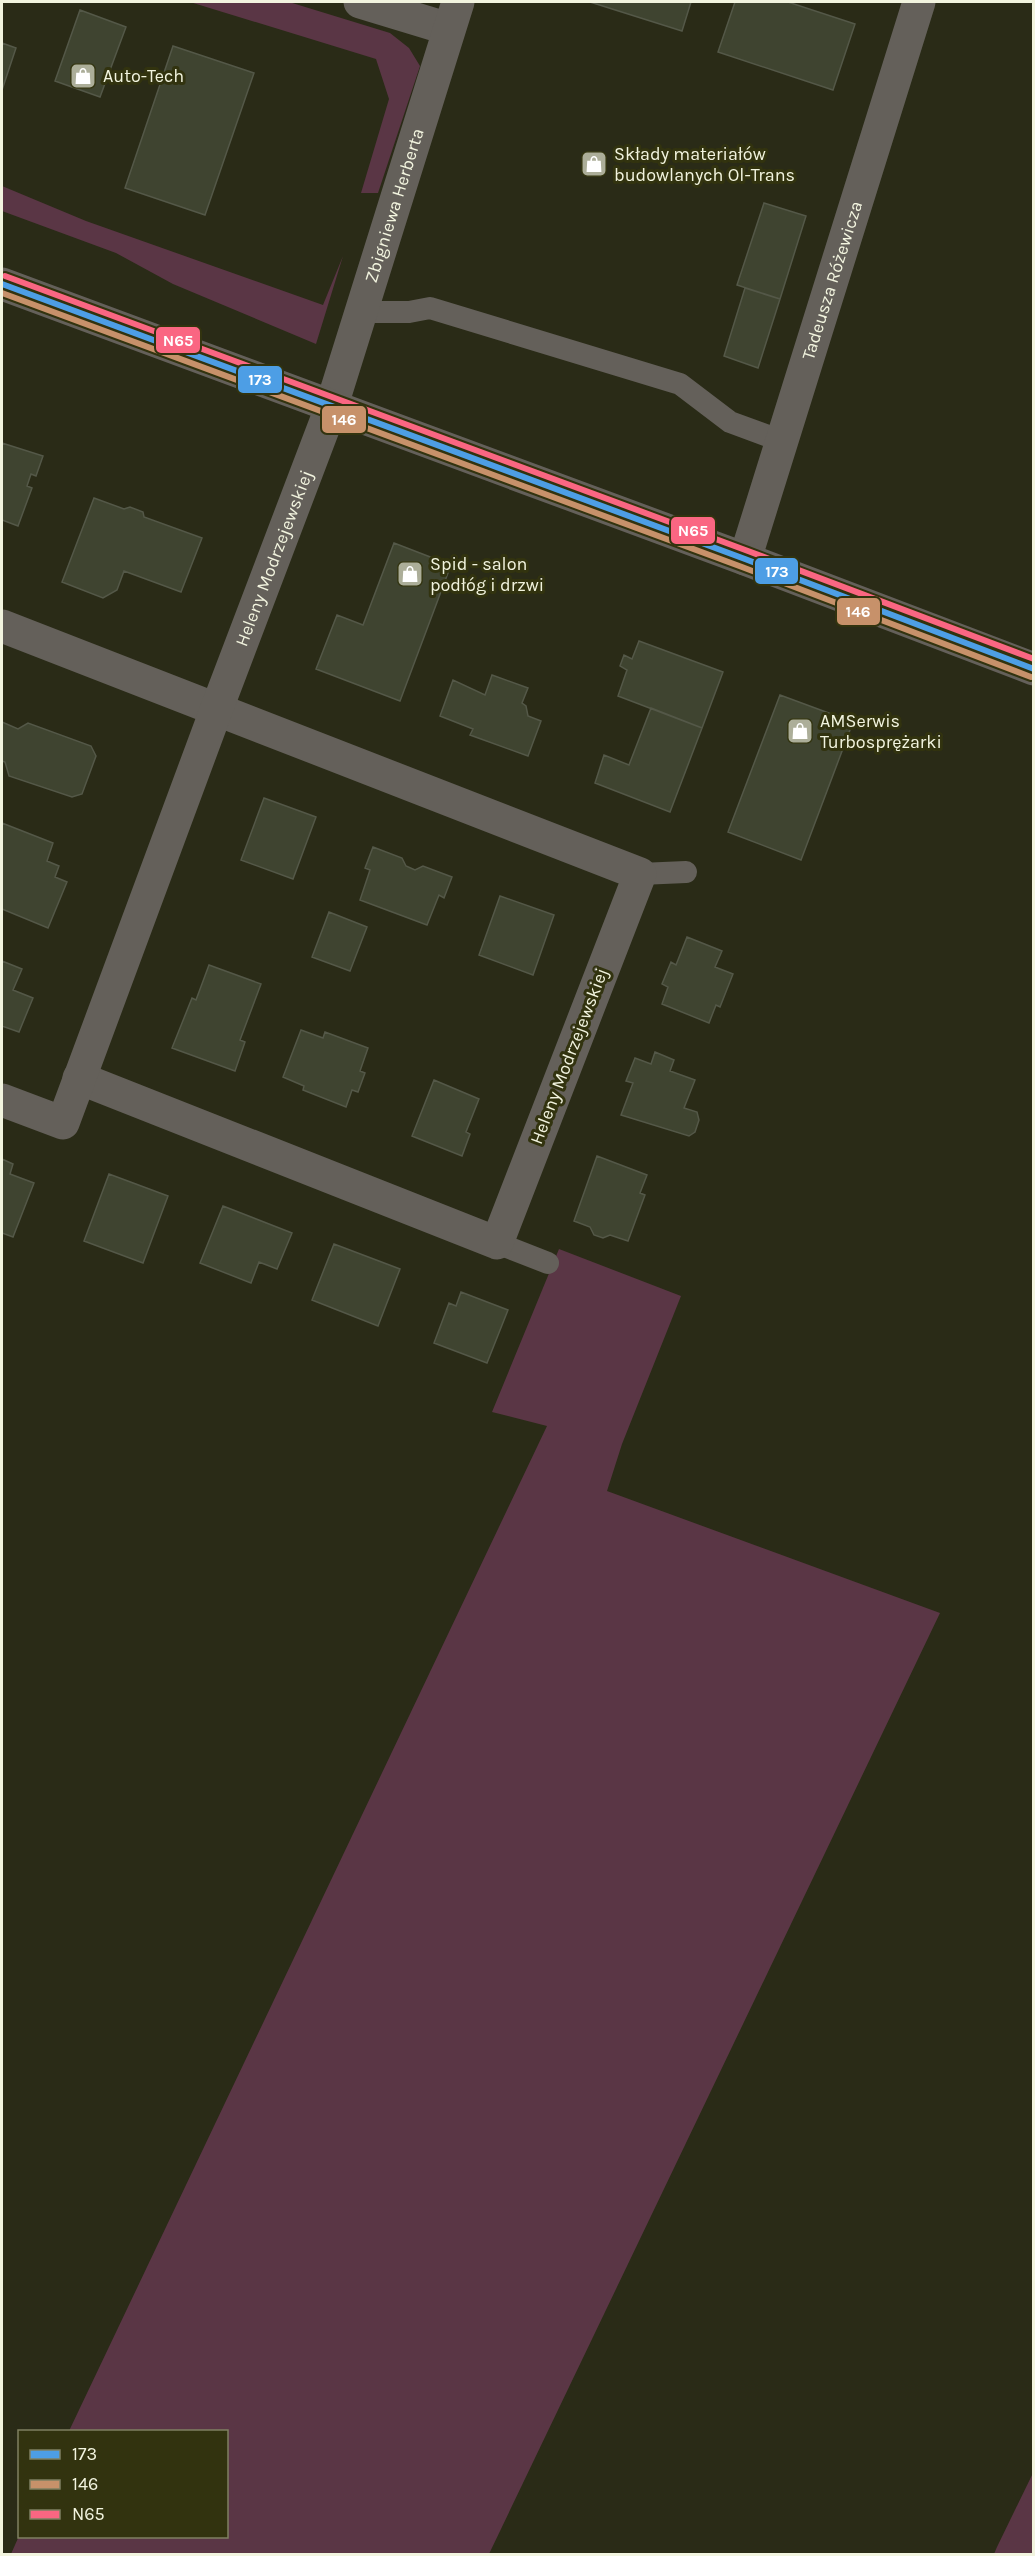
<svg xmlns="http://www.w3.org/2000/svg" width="1035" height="2556" font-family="Karla,sans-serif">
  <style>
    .green { fill: #5a3645 }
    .building { fill: #3f4430; stroke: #545848; stroke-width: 1.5 }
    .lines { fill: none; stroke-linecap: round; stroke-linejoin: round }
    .service { stroke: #64605a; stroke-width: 22 }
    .minor { stroke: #64605a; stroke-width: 33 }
    .tertiary { stroke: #64605a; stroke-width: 33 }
    .bus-1-casing { stroke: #32330f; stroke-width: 10 }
    .bus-2-casing { stroke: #32330f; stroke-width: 10 }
    .bus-3-casing { stroke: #32330f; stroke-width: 10 }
    .bus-1 { stroke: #4d9ee5; stroke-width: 6 }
    .bus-2 { stroke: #c7916a; stroke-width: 6 }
    .bus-3 { stroke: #fa6682; stroke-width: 6 }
    .labels { text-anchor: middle; stroke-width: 6; stroke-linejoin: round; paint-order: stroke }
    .poi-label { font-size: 18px; fill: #f2f4df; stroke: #32330f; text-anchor: start }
    .street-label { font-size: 18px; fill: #f2f4df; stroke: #32330f }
    .line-badge { stroke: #32330f; stroke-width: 2 }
    .badge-label { font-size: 16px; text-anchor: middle; font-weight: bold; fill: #fff }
  </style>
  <rect width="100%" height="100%" fill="#2a2b17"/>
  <path class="green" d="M 190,2 L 289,2 L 390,33 L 409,48 L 420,66 L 378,193 L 361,193 L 389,99 L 376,59 Z
    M 2,186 L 86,221 L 323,305 L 343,256 L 316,344 L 173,284 L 116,253 L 2,211 Z
    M 559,1249 L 681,1296 L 622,1444 L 607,1491 L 940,1613 L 489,2554 L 11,2554 L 19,2536 L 226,2536 L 226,2432 L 69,2431 L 547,1426 L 492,1412 Z
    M 1033,2473 L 1033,2554 L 994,2554 L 997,2547 Z"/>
  <path class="building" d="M 590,2 L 691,2 L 682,31 Z
    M 735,2 L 788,2 L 855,24 L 833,90 L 718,52 Z
    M 80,10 L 126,27 L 100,97 L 55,81 Z
    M 2,43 L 16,48 L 2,90 Z
    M 173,46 L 254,73 L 205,215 L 125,188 Z
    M 764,203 L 806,216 L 780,299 L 737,285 Z
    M 745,288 L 780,299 L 758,368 L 724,356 Z
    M 2,443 L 43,456 L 36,476 L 31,474 L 27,486 L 32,488 L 18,526 L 2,520 Z
    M 94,498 L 124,509 L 130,507 L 143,512 L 144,517 L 202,538 L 181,592 L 124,571 L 117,590 L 103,598 L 62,582 Z
    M 394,543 L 451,565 L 400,701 L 316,669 L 337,615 L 363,625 Z
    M 639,641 L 723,672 L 702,728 L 618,696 L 627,670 L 620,666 L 624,655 L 632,659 Z
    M 492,675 L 528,688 L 522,703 L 526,706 L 528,716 L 541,721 L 528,756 L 470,735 L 473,729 L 440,716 L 453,680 L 485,695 Z
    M 780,695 L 853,722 L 801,860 L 728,832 Z
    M 651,708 L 702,728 L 670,812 L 595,783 L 604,755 L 629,765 Z
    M 2,722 L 18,729 L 28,723 L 91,746 L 96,756 L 82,794 L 72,797 L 9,776 L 5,762 L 2,761 Z
    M 264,798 L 316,817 L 293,879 L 241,860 Z
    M 2,823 L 53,843 L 47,861 L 59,866 L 55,877 L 67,882 L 48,928 L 2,909 Z
    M 373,847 L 402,858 L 406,866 L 415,870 L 423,866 L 452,877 L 444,898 L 439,895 L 427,925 L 360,900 L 370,870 L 365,868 Z
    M 500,896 L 554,915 L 533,975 L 479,955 Z
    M 329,912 L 367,927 L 350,971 L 312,957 Z
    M 687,937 L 722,951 L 715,967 L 733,974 L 720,1007 L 716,1005 L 709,1023 L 662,1004 L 668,987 L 662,984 L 671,962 L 676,965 Z
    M 2,961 L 22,969 L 13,990 L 33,998 L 19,1032 L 2,1026 L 2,1027 Z
    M 209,965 L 261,984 L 240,1040 L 245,1042 L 235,1071 L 172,1048 L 192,998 L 196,1000 Z
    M 301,1030 L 323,1038 L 325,1032 L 368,1048 L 360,1071 L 365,1073 L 358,1092 L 352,1090 L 346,1107 L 303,1090 L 304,1086 L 283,1077 Z
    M 655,1052 L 674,1060 L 670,1071 L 695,1080 L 684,1108 L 697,1112 L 699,1120 L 695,1132 L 689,1136 L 621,1115 L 633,1083 L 626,1081 L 635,1058 L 651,1064 Z
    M 434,1080 L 479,1099 L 466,1132 L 470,1134 L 462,1156 L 412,1136 Z
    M 597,1156 L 647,1175 L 640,1193 L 645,1195 L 628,1241 L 610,1235 L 603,1238 L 594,1235 L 590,1227 L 574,1221 Z
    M 2,1159 L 13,1164 L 10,1174 L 34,1183 L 13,1237 L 2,1233 Z
    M 109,1174 L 168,1196 L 143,1263 L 84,1241 Z
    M 223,1206 L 292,1233 L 277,1269 L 259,1262 L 251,1283 L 200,1263 Z
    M 334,1244 L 400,1269 L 378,1326 L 312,1300 Z
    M 461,1292 L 508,1310 L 487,1363 L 434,1343 L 449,1303 L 456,1306 Z"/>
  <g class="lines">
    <path class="service" d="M 362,312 L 409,312 L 430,308 L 680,384 L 730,422 L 782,441
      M 640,874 L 686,872
      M 497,1243 L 548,1263"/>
    <g class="minor">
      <path d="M 360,2 L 449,29"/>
      <path id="s1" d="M 745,559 L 919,2"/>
      <path d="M 2,626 L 640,874 L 497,1243 L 79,1078"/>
      <path id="s2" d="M 2,1100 L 63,1123 L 217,708 L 331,408 L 458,2"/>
    </g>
    <path class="tertiary" d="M 2,284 L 745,559 L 1034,669"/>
    <g class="bus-1-casing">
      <path id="bus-1" d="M 2,284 L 745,559 L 1034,669"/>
    </g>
    <g class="bus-2-casing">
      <path id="bus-2" d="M 2,293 L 742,567 L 1031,677"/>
    </g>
    <g class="bus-3-casing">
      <path id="bus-3" d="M 5,276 L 748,551 L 1034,659"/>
    </g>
    <use href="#bus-1" class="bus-1"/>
    <use href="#bus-2" class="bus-2"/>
    <use href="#bus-3" class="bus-3"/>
  </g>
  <defs>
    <g id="shop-square" transform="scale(1.35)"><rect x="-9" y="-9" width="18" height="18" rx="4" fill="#acae99" stroke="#32330f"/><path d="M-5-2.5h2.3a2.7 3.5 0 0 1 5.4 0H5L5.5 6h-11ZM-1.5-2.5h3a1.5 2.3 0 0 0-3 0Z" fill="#fff"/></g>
  </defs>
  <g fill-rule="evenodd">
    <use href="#shop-square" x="83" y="76"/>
    <use href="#shop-square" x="594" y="164"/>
    <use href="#shop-square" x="410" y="574"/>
    <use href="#shop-square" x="800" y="731"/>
  </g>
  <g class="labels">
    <g class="poi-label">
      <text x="103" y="82">Auto-Tech</text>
      <text x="614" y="160">Składy materiałów<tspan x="614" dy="21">budowlanych Ol-Trans</tspan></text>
      <text x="430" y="570">Spid - salon<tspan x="430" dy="21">podłóg i drzwi</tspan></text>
      <text x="820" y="727">AMSerwis<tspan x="820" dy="21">Turbosprężarki</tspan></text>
    </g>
    <g class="street-label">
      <text dy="6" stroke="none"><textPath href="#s2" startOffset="1041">Zbigniewa Herberta</textPath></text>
      <text dy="6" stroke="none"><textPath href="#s1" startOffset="292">Tadeusza Różewicza</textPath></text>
      <text dy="6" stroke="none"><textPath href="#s2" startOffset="668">Heleny Modrzejewskiej</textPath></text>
      <text transform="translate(569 1056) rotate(-69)" y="6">Heleny Modrzejewskiej</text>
    </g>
  </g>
  <g class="line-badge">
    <rect x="155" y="326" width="46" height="28" rx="6" fill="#fa6682"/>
    <rect x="237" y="365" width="46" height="29" rx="6" fill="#4d9ee5"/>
    <rect x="321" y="405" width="46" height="29" rx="6" fill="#c7916a"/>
    <rect x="670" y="516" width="46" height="29" rx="6" fill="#fa6682"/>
    <rect x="754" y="557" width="45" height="28" rx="6" fill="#4d9ee5"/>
    <rect x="836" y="597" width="45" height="29" rx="6" fill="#c7916a"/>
  </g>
  <g class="badge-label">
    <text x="178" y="346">N65</text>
    <text x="260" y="385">173</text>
    <text x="344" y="425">146</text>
    <text x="693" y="536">N65</text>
    <text x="777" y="577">173</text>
    <text x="858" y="617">146</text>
  </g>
  <rect width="1035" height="2556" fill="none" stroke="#f2f4df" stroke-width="6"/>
  <rect x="18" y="2430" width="210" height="108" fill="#32330f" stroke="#7f8062" stroke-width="1.5"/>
  <rect x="30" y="2450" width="30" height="9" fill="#4d9ee5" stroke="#7f8062" stroke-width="1.5"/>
  <text x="72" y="2460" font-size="18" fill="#f2f4df">173</text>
  <rect x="30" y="2480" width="30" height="9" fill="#c7916a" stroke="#7f8062" stroke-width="1.5"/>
  <text x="72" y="2490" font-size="18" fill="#f2f4df">146</text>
  <rect x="30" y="2510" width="30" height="9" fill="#fa6682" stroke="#7f8062" stroke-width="1.5"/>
  <text x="72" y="2520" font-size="18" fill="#f2f4df">N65</text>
</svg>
